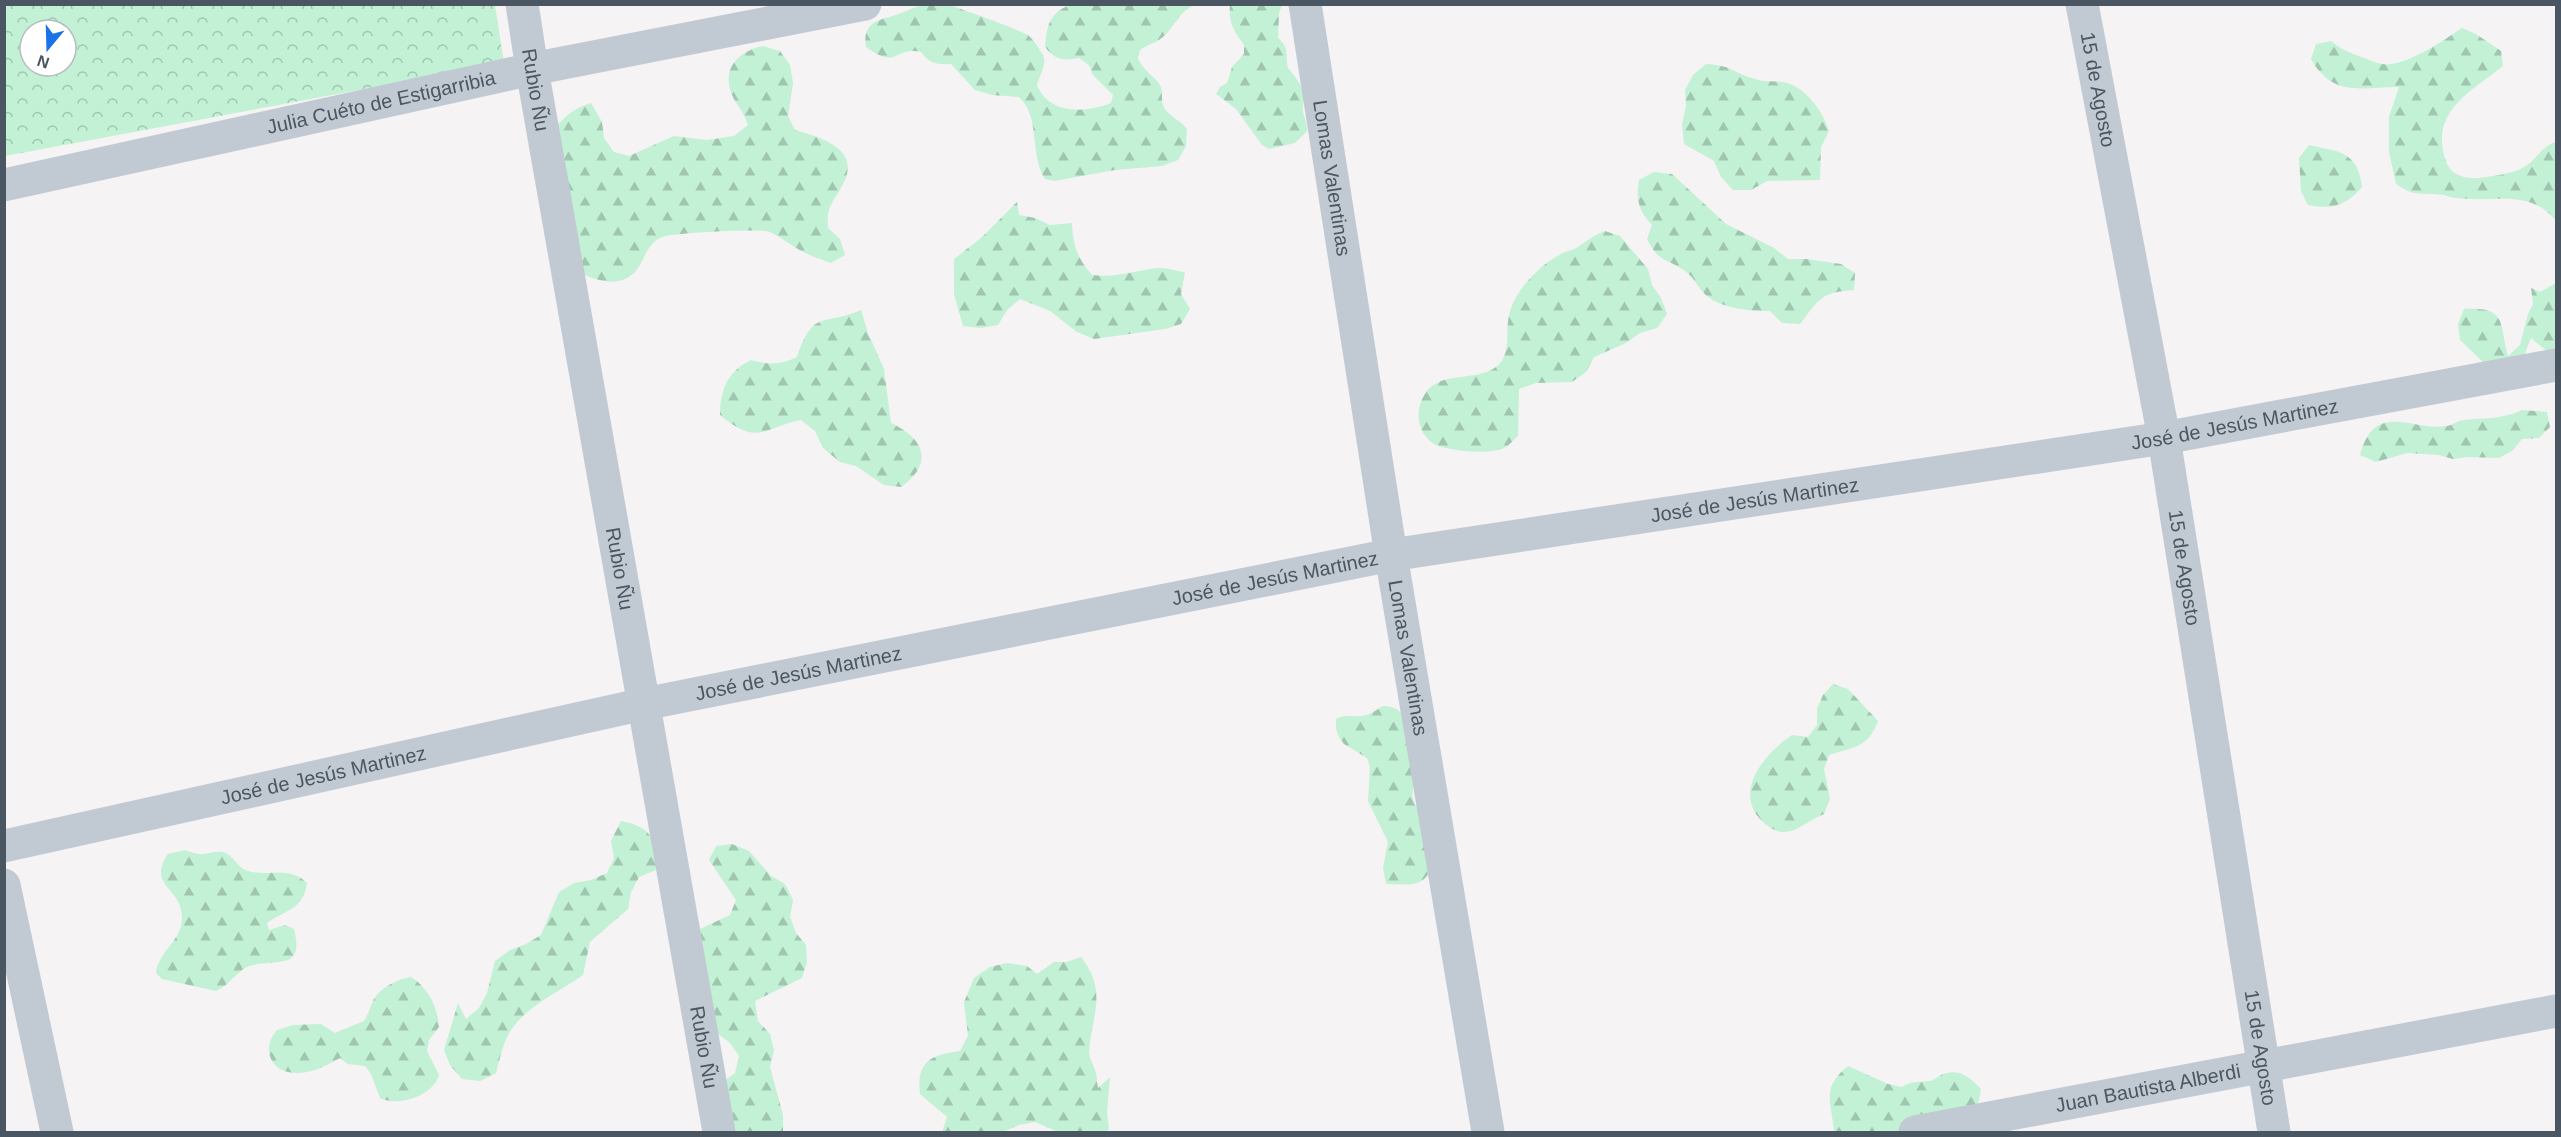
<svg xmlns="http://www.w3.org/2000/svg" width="2561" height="1137" font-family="Arial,sans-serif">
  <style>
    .forest { fill: url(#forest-firs) }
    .park { fill: url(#park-crowns); fill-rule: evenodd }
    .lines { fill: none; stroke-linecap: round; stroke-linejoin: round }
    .minor { stroke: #c1cad2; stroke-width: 33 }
    .labels { text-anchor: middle; stroke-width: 4.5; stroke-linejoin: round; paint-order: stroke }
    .street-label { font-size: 20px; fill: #4a5661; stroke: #fff }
  </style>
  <defs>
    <pattern id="forest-firs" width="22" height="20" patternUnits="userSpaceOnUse" patternTransform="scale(1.5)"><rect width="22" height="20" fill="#c3f1d5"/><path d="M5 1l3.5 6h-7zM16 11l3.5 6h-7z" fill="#a0c6b0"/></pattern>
    <pattern id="park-crowns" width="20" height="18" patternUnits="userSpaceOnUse" patternTransform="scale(1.5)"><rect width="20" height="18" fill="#c3f1d5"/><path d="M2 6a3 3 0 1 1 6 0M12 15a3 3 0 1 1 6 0" fill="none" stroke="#a0c6b0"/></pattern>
  </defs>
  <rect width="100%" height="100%" fill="#f5f3f3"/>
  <path class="forest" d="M 1070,5 L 1194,5 C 1176,15 1178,22 1165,35 C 1157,43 1148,44 1140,50 L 1138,59 C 1144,71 1154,76 1160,85 C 1163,90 1161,99 1163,105 C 1166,115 1180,120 1187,129 L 1186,146 L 1178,160 L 1162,166 L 1115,170 L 1054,181 L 1045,179 C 1029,154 1041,117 1019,97 L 992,95 L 975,90 L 951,64 C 937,65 929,63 921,52 C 893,46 899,71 866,47 C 862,23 878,20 896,15 C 917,8 920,2 945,4 C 952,5 1022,31 1028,35 C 1033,39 1042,52 1044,58 C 1046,66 1039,77 1037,85 C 1049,115 1085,113 1111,103 L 1113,95 L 1092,74 L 1090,66 L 1079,58 C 1062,61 1056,60 1045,47 C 1047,26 1049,13 1070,5 Z
    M 1230,5 L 1282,5 L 1279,13 L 1278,38 C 1290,48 1285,56 1288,68 C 1295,77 1304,86 1304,98 C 1304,103 1302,107 1303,112 C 1305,119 1307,124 1307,131 L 1295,143 L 1269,149 L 1262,145 L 1236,109 L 1216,94 L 1220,87 L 1227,83 L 1232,67 L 1244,54 L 1244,45 C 1234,31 1228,22 1230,5 Z
    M 2462,28 L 2476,34 L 2501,51 L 2503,66 C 2469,93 2427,113 2447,164 C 2452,176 2467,179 2479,178 C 2492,176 2513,174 2524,167 C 2537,160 2541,146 2556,142 L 2556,221 C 2531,188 2492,203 2457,198 C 2453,198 2448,196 2444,195 C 2422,192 2416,198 2396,184 L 2389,152 L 2389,117 L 2399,87 C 2361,87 2333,98 2311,59 L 2316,44 L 2331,41 C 2341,50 2351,53 2364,58 C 2370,60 2376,63 2382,64 C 2404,68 2444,40 2462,28 Z
    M 763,46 L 780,51 L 790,65 L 793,83 L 788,116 L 795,130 C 822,138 863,149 842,186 C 832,204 826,207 828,228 L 840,239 L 845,255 L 831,263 C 820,259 808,255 798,249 C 789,244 780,236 770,232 C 761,228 678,233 666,236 C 654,239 649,247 644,257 C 627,296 597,280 567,268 L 553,131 C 564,116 573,109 591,103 L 602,122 L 604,138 L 614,152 L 629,156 L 674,136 L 707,140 L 734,136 L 748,125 C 744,112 737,106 732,95 C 721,68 739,51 763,46 Z
    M 1706,64 C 1732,65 1733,73 1755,79 C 1765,83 1777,80 1787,83 C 1807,89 1823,112 1829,131 L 1821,147 L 1820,180 L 1767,181 L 1751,190 L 1733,190 L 1721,177 L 1714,161 L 1684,144 L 1682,124 L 1686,107 L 1685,90 L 1693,75 Z
    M 2309,145 C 2339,152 2358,151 2362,187 C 2347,205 2332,210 2308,205 L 2301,191 L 2299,158 Z
    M 1654,172 L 1672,174 L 1726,224 L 1774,248 L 1788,259 L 1806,259 L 1841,264 L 1855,273 L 1854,290 C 1821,292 1819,299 1800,324 L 1782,323 L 1770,311 C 1751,311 1723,309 1707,296 C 1698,289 1696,279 1685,271 C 1666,258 1658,262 1647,239 L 1652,225 C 1638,210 1636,200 1639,180 Z
    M 1017,202 L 1019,215 L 1035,218 L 1050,225 L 1072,223 C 1073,245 1077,258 1092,275 C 1116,278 1134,271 1157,268 C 1166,267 1176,272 1185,272 L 1181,294 L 1190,309 L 1181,324 L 1165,329 L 1094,339 L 1077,332 L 1050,311 L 1020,299 L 1007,310 L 998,325 L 980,328 L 963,326 L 954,294 L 954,259 L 981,238 Z
    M 1605,231 L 1620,236 L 1648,269 L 1652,285 L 1661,298 L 1667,314 L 1657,328 L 1640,333 L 1626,343 L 1594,357 L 1586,372 L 1572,382 L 1536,383 L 1519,389 L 1518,436 C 1514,439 1509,446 1504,448 C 1490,455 1450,451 1436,445 C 1420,437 1415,417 1421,402 C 1434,367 1473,384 1496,367 C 1512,355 1505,332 1509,315 C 1514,292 1539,265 1561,254 C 1566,251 1573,250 1578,247 C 1587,241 1594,235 1605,231 Z
    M 2556,283 L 2556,359 L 2531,338 L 2522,361 L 2484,363 L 2460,340 L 2458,324 L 2464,309 C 2508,306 2499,324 2508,356 L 2520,345 L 2528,314 L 2533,304 L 2531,288 L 2540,292 Z
    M 861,310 L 868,333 L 884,369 L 891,423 C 925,439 934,463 901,487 L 884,485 L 856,466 L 840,462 L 823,448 L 815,431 L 801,420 C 760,429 758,446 720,415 C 720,390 728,371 751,360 C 769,365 780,365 797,357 C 814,308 822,327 861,310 Z
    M 2522,410 L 2547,412 L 2550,427 L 2539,438 L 2522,439 L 2512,451 L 2499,458 L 2468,457 L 2453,459 L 2439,455 L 2407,453 L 2376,462 L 2360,455 C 2375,399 2412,432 2447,426 C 2453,425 2458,420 2464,420 C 2484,418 2504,419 2522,410 Z
    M 1833,684 L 1848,689 L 1878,721 C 1868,748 1854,747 1829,755 L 1824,769 L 1830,799 L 1824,814 C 1810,819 1797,833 1782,832 C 1776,832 1767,826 1762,821 C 1732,792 1765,753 1792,735 L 1808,737 L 1817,725 L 1817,709 L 1823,695 Z
    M 1383,706 C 1391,706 1398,708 1403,715 C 1407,723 1416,765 1415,774 C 1414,790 1407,800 1422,812 L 1431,868 C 1424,889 1404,884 1386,884 L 1383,868 L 1388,842 L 1368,801 L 1370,767 L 1367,758 L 1344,744 L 1339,737 L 1336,729 L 1336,719 C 1345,714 1350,717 1360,716 C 1369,716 1376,710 1383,706 Z
    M 621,821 C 650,826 660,841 656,870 L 639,877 L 631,892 L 628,909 L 590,942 L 583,975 C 557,994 522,1007 507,1037 C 502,1048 499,1062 496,1073 L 480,1081 L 462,1079 L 450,1065 L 444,1050 L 458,1003 L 466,1019 L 479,1008 L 487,993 L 495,961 L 510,950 L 526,944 L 541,935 L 559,892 L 574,883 L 591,880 L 607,873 L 614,858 L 611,841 Z
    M 732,844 L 749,851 L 771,876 L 785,884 L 793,900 L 790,917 L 796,933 L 806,945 L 807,962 L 802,978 L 755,1001 L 758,1021 L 770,1034 L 774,1050 L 770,1067 L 783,1115 L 783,1132 L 712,1132 L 723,1082 L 735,1073 L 739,1056 L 729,1042 L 715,1032 L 700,929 L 730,915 L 736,900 L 709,860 L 716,846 Z
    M 185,850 C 191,852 198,855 204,854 C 211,853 216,851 223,852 C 235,856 237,868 248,871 C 269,877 290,866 307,883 C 303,910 287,909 267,923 L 269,930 L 285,925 L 294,929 C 305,972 277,958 249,966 C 239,969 230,985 216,991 L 162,979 L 156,973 C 159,950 181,942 182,919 C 183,887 146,887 168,854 Z
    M 1081,957 C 1108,992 1092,1013 1089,1052 C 1089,1058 1093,1063 1095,1070 C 1097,1075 1097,1082 1098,1088 L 1110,1077 L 1107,1112 L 1109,1129 L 1105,1132 L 1058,1132 L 1035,1122 L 1019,1125 L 1003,1132 L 942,1132 L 947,1117 L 920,1094 C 916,1061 931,1055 960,1051 L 968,1036 L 964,1002 L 974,978 L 990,967 L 1007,963 L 1027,966 L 1037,974 L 1054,962 L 1066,962 Z
    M 411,977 C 428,987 438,1008 439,1027 L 429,1040 L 427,1051 L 439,1075 C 433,1096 399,1107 380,1098 L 371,1074 L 365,1066 L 348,1064 L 340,1058 C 327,1065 315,1072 300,1073 C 273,1075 259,1051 277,1030 L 293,1025 L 321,1024 L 335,1033 L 364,1021 C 369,1014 370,1006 374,999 C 381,987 398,979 411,977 Z
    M 1848,1066 L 1888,1084 L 1902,1087 C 1915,1080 1915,1083 1929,1081 C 1933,1081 1937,1077 1941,1075 C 1958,1067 1970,1077 1981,1089 L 1978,1105 L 1926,1132 L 1834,1132 C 1832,1104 1820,1088 1848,1066 Z"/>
  <path class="park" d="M 5,5 L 495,5 L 504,63 L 5,156 ZM 30,30 L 66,30 L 66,66 L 30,66 Z"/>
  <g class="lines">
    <g class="minor">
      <path id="s1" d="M 522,4 L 532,69 L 719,1132"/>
      <path id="s2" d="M 1305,4 L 1391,555 L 1488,1132"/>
      <path id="s3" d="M 2082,4 L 2164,438 L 2274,1132"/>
      <path id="s4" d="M 4,185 L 532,69 L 865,4"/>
      <path id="s5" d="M 4,846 L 644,704 L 1391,555 L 2164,438 L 2556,365"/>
      <path d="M 4,885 L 57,1132"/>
      <path id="s6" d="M 1915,1132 L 2556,1011"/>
    </g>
  </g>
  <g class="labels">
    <g class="street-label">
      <text dy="7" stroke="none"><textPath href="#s3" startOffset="87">15 de Agosto</textPath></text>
      <text dy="7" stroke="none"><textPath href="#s1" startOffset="87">Rubio Ñu</textPath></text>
      <text dy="7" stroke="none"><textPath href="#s4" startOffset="386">Julia Cuéto de Estigarribia</textPath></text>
      <text dy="7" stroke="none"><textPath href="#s2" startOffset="176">Lomas Valentinas</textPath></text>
      <text dy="7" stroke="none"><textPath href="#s5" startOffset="2271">José de Jesús Martinez</textPath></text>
      <text dy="7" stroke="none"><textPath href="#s5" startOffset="1785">José de Jesús Martinez</textPath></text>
      <text dy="7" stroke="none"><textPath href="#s3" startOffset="573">15 de Agosto</textPath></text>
      <text dy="7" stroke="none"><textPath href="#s1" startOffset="573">Rubio Ñu</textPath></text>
      <text dy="7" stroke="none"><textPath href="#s5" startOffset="1299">José de Jesús Martinez</textPath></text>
      <text dy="7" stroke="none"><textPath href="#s2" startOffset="662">Lomas Valentinas</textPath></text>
      <text dy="7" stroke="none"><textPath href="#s5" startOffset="813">José de Jesús Martinez</textPath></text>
      <text dy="7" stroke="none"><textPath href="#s5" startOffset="327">José de Jesús Martinez</textPath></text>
      <text dy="7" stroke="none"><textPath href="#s1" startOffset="1059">Rubio Ñu</textPath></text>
      <text dy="7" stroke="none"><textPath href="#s3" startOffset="1059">15 de Agosto</textPath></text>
      <text dy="7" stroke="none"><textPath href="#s6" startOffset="237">Juan Bautista Alberdi</textPath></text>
    </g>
  </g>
  <rect width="2561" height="1137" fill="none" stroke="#4a5661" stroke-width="12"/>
  <g transform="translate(48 48) rotate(199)"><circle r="28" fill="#ffffff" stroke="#b7bbc0" stroke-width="1.5"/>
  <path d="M0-4.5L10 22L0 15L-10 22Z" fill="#1a73e8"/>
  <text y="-9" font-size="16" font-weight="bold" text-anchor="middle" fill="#4a5661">N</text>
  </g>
</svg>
